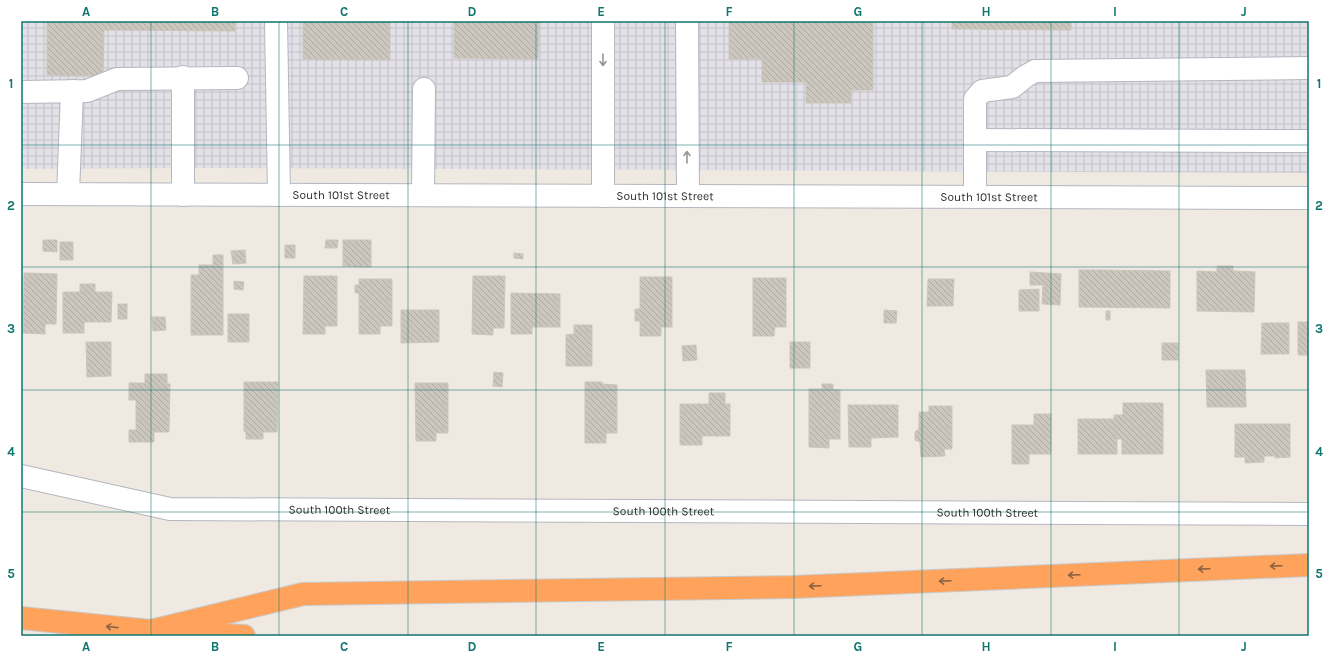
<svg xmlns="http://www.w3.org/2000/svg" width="1330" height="657" font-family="Karla,sans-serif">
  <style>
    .industrial { fill: url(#industrial-grid) }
    .building { fill: url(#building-back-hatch); stroke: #cbc5ba }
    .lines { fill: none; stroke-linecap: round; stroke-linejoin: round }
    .minor-casing { stroke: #b4b7c1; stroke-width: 24 }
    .highway-casing { stroke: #c9c9c9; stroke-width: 24 }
    .minor { stroke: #fff; stroke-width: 22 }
    .highway { stroke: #ffa35c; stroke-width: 22 }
    .oneway { stroke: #969696 }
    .oneway2 { stroke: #8c6343 }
    .grid { fill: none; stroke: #0f766e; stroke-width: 1; stroke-opacity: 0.55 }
    .labels { text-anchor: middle; stroke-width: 3; stroke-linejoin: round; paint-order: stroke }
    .street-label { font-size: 12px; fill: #2e2e2e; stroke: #fff }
    .neatline { fill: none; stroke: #0f766e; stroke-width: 1.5 }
    .grid-label { font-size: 13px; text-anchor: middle; font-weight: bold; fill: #0f766e }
  </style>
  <defs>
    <pattern id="industrial-grid" width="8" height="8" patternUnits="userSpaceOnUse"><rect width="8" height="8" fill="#e3e1e8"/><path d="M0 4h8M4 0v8" fill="none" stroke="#c3c1c7"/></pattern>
    <pattern id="building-back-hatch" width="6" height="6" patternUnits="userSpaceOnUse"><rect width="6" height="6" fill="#cbc7bf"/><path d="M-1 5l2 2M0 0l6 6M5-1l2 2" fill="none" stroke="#afaba4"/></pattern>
  </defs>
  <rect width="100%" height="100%" fill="#efe9e1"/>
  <path class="industrial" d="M 21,21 L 1309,21 L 1309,173 L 207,168 L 21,169 Z"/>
  <path class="building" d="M 47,21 L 235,21 L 235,31 L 104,30 L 103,76 L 47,75 Z
    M 303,21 L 390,21 L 390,60 L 303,59 Z
    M 454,21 L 539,21 L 538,59 L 454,58 Z
    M 729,21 L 873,21 L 873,90 L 851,90 L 851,103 L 806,103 L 806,82 L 762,82 L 762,59 L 729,59 Z
    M 952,21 L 1071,21 L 1071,30 L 952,29 Z
    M 43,240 L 57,240 L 57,252 L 43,251 Z
    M 326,240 L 338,240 L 337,248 L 325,248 Z
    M 343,240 L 371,240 L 371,267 L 343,266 Z
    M 60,242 L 73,242 L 73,260 L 60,260 Z
    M 285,245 L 295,245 L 295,258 L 285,258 Z
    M 245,250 L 246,263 L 233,264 L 231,251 Z
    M 514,253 L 523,254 L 523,259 L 514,258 Z
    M 213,255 L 223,255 L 223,335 L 191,335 L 191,275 L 199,275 L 199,265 L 213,265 Z
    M 1217,266 L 1233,266 L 1233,271 L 1255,272 L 1254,312 L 1197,311 L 1197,271 L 1217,272 Z
    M 1079,270 L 1098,270 L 1170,271 L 1170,308 L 1079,307 Z
    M 1030,272 L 1061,274 L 1060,305 L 1042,304 L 1043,285 L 1030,285 Z
    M 24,273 L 57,274 L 56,324 L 45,324 L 45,334 L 23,333 Z
    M 304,276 L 337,276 L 337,326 L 325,326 L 325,334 L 303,334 Z
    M 473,276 L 505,276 L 504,328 L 493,328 L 493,335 L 472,334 Z
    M 640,277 L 672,277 L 672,327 L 661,327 L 661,336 L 640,336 L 640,321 L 635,321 L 635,309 L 640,309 Z
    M 753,278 L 786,278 L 786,327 L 775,327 L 774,336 L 753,336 Z
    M 359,279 L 392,279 L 392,326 L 380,326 L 380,334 L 359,334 L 359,293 L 355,293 L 355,285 L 359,285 Z
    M 928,279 L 954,279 L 953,306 L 927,306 Z
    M 234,281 L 244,282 L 243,290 L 234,289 Z
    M 80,284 L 95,284 L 95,292 L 112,292 L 111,322 L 84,322 L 84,333 L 63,333 L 63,292 L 80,292 Z
    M 1039,289 L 1039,311 L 1019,311 L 1019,290 Z
    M 511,293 L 560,294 L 560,327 L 532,327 L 532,334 L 511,334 Z
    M 118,304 L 127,304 L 127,319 L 118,319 Z
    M 401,310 L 439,310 L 439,342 L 401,343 Z
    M 884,310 L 897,311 L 896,323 L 884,323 Z
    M 1106,311 L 1110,311 L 1110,320 L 1106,320 Z
    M 228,314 L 249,314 L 249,342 L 228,342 Z
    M 152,317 L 165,317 L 166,330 L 153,331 Z
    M 1298,322 L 1309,322 L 1309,355 L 1298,355 Z
    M 1262,323 L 1289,323 L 1289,354 L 1261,354 Z
    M 574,325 L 592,325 L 592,366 L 566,366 L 566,335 L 574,334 Z
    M 86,342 L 111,342 L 111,376 L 87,377 Z
    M 790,342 L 810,342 L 810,368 L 790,368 Z
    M 1162,343 L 1178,343 L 1178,360 L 1162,360 Z
    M 696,345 L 697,360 L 683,361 L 682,346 Z
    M 1206,370 L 1245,370 L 1246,407 L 1207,407 Z
    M 494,372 L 503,373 L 502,387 L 493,386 Z
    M 145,374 L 167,374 L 167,384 L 170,384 L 169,432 L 154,432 L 154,442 L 129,442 L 129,430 L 136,430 L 136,400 L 129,400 L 129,383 L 145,383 Z
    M 244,382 L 278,382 L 277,432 L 263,432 L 263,439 L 246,439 L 246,432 L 244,431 Z
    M 585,382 L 602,382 L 602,384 L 617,385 L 617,433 L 606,433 L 606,443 L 585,443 Z
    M 415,383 L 448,383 L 448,433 L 436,433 L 436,441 L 416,441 Z
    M 822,384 L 833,384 L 833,390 L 840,390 L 840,439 L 829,439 L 829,448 L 809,447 L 809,389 L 822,389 Z
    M 709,393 L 725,393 L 725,404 L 730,404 L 730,436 L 702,436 L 702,445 L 680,445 L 680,404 L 709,404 Z
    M 1123,403 L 1163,403 L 1163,454 L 1122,454 L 1122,439 L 1117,439 L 1117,454 L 1078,454 L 1078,419 L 1114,419 L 1114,415 L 1123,415 Z
    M 848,405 L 898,405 L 898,437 L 871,438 L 871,447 L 849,447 Z
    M 929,406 L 952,406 L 952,449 L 944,449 L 945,456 L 921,457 L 920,442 L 915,440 L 915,432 L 919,429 L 919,412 L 929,412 Z
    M 1034,414 L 1051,414 L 1051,454 L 1029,454 L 1029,464 L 1012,464 L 1012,425 L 1034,425 Z
    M 1235,424 L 1290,424 L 1290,457 L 1275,458 L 1275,456 L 1264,456 L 1264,462 L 1245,463 L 1245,457 L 1235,457 Z"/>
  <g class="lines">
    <g class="minor-casing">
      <g id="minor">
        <path d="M 276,21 L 279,195"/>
        <path d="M 687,21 L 688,196"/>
        <path d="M 183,77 L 183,195"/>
        <path d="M 21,92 L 87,91 L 117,79 L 237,78"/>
        <path d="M 975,140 L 1309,141"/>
        <path id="s1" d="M 21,194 L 1309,198"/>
        <path d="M 68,194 L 72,91"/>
        <path d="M 423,195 L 424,89"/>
        <path d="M 603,196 L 603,21"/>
        <path d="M 975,197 L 975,99 L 982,91 L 1012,87 L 1026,76 L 1035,71 L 1309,68"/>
        <path id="s2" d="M 21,476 L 170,509 L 1309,514"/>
      </g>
    </g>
    <g class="highway-casing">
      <path id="highway" d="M 21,618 L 151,631 L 244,636
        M 151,631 L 303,594 L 793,587 L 1309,565"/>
    </g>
    <use href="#minor" class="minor"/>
    <use href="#highway" class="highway"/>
  </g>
  <defs><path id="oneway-shaft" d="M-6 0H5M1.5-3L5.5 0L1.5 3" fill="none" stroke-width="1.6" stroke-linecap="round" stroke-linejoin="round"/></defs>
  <g class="oneway">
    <use href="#oneway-shaft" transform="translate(603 60) rotate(90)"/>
    <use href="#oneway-shaft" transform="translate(687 157) rotate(-90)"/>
  </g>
  <g class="oneway2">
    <use href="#oneway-shaft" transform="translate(1276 566) rotate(178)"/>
    <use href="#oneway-shaft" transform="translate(1204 569) rotate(178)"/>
    <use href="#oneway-shaft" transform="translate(1074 575) rotate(178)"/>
    <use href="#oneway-shaft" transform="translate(945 581) rotate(178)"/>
    <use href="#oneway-shaft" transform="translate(815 586) rotate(178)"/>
    <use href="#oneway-shaft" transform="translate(112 627) rotate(-174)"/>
  </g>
  <path class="grid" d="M 151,21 L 151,636M 279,21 L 279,636M 408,21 L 408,636M 536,21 L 536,636M 665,21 L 665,636M 794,21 L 794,636M 922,21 L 922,636M 1051,21 L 1051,636M 1179,21 L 1179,636M 21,145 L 1309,145M 21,267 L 1309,267M 21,390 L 1309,390M 21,512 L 1309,512"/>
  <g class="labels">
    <g class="street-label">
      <text dy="4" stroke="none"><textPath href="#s1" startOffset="320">South 101st Street</textPath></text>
      <text dy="4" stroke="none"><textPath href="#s1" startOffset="644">South 101st Street</textPath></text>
      <text dy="4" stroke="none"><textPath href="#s1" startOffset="968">South 101st Street</textPath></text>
      <text dy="4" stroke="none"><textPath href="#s2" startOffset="322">South 100th Street</textPath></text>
      <text dy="4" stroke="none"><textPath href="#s2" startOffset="646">South 100th Street</textPath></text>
      <text dy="4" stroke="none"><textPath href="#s2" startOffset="970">South 100th Street</textPath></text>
    </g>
  </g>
  <rect width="1330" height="657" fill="none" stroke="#ffffff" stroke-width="44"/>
  <rect x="22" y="22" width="1286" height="613" class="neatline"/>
  <g class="grid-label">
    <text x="86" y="16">A</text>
    <text x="215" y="16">B</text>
    <text x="344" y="16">C</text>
    <text x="472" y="16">D</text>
    <text x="601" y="16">E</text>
    <text x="729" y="16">F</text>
    <text x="858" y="16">G</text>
    <text x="986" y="16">H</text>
    <text x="1115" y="16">I</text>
    <text x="1244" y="16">J</text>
    <text x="11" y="88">1</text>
    <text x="1319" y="88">1</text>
    <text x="11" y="210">2</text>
    <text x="1319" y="210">2</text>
    <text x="11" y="333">3</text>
    <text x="1319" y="333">3</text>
    <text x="11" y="456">4</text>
    <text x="1319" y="456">4</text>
    <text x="11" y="578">5</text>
    <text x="1319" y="578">5</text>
    <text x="86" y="651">A</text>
    <text x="215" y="651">B</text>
    <text x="344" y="651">C</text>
    <text x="472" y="651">D</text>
    <text x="601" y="651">E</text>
    <text x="729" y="651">F</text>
    <text x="858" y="651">G</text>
    <text x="986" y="651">H</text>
    <text x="1115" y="651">I</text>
    <text x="1244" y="651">J</text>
  </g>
</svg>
